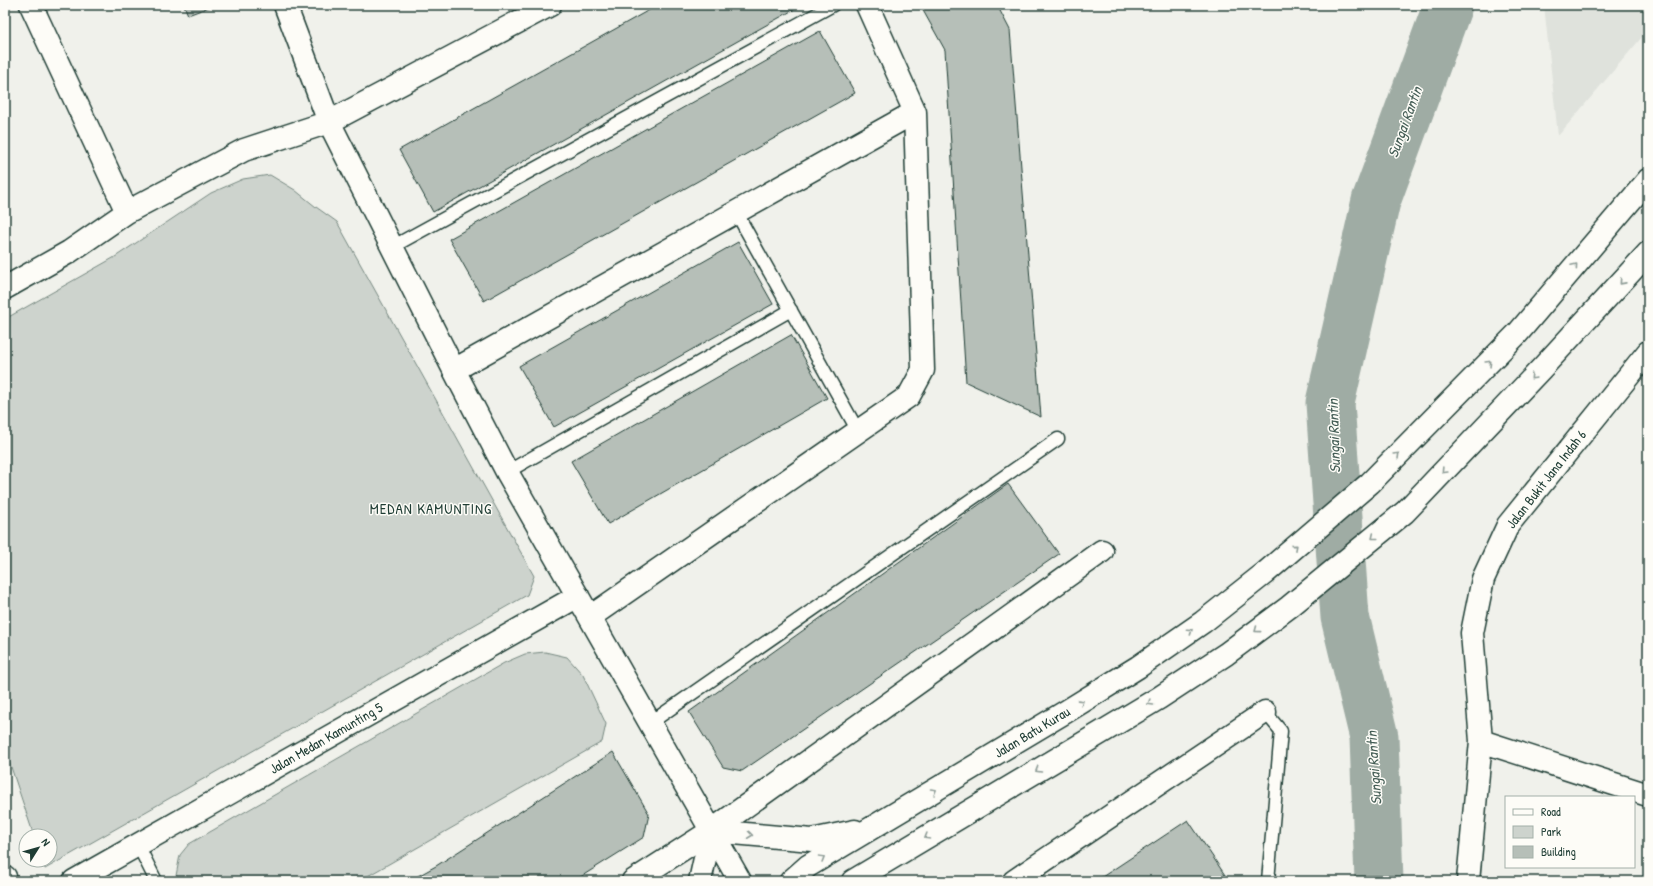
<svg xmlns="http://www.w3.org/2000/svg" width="1653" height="886" font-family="'Patrick Hand',sans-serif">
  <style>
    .built { fill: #dfe2dc }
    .green { fill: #cdd3cd; stroke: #768880 }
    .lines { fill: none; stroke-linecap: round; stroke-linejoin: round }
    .river { stroke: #9faca4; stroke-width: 49 }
    .building { fill: #b6bfb8; stroke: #1f3d34 }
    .lane-casing { stroke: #1f3d34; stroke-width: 15 }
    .street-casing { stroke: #1f3d34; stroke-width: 25 }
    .secondary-casing { stroke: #1f3d34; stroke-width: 25 }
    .lane { stroke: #fdfcf7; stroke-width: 12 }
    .street { stroke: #fdfcf7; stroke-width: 22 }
    .secondary { stroke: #fdfcf7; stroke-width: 22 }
    .oneway { stroke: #8e9c96 }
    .labels { text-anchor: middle; stroke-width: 3; stroke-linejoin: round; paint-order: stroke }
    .street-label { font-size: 14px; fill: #1f3d34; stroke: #fdfcf7 }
    .water-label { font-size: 15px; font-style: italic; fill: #455e56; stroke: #fdfcf7 }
    .neighbourhood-label { font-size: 15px; letter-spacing: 1px; fill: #1f3d34; stroke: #fdfcf7 }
  </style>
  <rect width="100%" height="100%" fill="#f0f1eb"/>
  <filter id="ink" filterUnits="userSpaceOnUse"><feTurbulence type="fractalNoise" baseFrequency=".025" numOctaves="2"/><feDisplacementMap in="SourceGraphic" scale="8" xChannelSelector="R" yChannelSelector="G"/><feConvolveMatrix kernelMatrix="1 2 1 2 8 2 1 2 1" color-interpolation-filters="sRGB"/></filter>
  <g filter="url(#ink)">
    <path class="built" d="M 1544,5 L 1648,5 L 1648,30 L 1558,136 Z"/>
    <path class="green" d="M 270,175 L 295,190 L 316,207 L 337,222 L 534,576 L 527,595 L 45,869 L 42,860 L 50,860 L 50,836 L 34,836 L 5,749 L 5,319 L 115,257 L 211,193 L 243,179 Z
      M 545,652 L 567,657 L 583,675 L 606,724 L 602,742 L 359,881 L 175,881 L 180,855 L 189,844 L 504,663 L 525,654 Z"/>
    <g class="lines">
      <path class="river" d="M 1379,881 L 1374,737 L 1345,617 L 1330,403 L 1376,201 L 1448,5"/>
    </g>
    <path class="building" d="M 184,5 L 212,5 L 212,6 L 188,15 Z
      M 658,5 L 802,5 L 433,212 L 399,150 Z
      M 920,5 L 997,5 L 1010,30 L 1041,417 L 966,382 L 945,50 Z
      M 820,31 L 855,93 L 484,301 L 449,239 Z
      M 738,242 L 773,304 L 554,427 L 519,366 Z
      M 791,335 L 827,398 L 608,524 L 571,461 Z
      M 1008,484 L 1059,554 L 742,771 L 723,767 L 689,712 Z
      M 613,752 L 649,814 L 644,837 L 574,881 L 409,881 L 436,866 Z
      M 1188,820 L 1229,881 L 1096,881 Z"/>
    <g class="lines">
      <g class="lane-casing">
        <path id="lane" d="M 736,212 L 858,431
          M 392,247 L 833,5
          M 507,472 L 791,310
          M 1265,712 L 1281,731 L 1268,881
          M 650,723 L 1058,439
          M 138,845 L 156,881"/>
      </g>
      <g class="street-casing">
        <path id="street" d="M 31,5 L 127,212
          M 285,5 L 329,122 L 454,370 L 507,472 L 740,881
          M 5,288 L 69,252 L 127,212 L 244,150 L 329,122 L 550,5
          M 454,370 L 915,112
          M 590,617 L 909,396 L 923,370 L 915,112 L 867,5
          M 1481,741 L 1648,795
          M 5,877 L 6,881
          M 74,881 L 578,596
          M 633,881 L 711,831 L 1102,551
          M 1014,881 L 1265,712
          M 1468,881 L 1481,741 L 1472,633 L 1483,579 L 1508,525 L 1648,352"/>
      </g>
      <g class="secondary-casing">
        <path id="secondary" d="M 700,881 L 711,831 L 812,840 L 855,831
          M 791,881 L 808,866 L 1067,711 L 1138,667 L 1203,622 L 1265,573 L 1370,483 L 1518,333 L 1648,180
          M 853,881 L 1159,698 L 1226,654 L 1289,607 L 1405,512 L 1541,369 L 1648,253"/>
      </g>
      <use href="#lane" class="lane"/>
      <use href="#street" class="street"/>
      <use href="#secondary" class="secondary"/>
    </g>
    <defs><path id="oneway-chevron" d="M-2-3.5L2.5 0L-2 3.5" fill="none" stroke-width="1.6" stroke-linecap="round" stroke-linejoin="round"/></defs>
    <g class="oneway">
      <use href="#oneway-chevron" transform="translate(1575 266) rotate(-50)"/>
      <use href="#oneway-chevron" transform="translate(1622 282) rotate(132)"/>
      <use href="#oneway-chevron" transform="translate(1489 363) rotate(-45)"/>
      <use href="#oneway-chevron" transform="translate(1533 377) rotate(134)"/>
      <use href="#oneway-chevron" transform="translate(1397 455) rotate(-45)"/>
      <use href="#oneway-chevron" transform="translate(1444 471) rotate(134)"/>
      <use href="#oneway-chevron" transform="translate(1374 537) rotate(141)"/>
      <use href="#oneway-chevron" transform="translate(1295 547) rotate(-41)"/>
      <use href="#oneway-chevron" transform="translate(1257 630) rotate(143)"/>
      <use href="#oneway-chevron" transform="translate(1190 631) rotate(-34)"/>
      <use href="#oneway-chevron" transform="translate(1081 702) rotate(-32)"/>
      <use href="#oneway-chevron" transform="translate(1150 703) rotate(149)"/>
      <use href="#oneway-chevron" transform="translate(1038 770) rotate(149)"/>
      <use href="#oneway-chevron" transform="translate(934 791) rotate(-31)"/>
      <use href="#oneway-chevron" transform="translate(750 835) rotate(7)"/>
      <use href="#oneway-chevron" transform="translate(927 837) rotate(149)"/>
      <use href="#oneway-chevron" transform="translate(822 858) rotate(-31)"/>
    </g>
  </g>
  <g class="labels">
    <g class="street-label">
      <text transform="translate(1546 479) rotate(-52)" y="5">Jalan Bukit Jana Indah 6</text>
      <text transform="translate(1032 732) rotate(-31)" y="5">Jalan Batu Kurau</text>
      <text transform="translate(326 738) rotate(-30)" y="5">Jalan Medan Kamunting 5</text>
    </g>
    <g class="water-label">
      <text transform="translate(1405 122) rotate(-70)" y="5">Sungai Rantin</text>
      <text transform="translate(1334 436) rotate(-92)" y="5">Sungai Rantin</text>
      <text transform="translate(1374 768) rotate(-94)" y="5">Sungai Rantin</text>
    </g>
    <g class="neighbourhood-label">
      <text x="431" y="514">MEDAN KAMUNTING</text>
    </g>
  </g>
  <rect width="1653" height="886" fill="none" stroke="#fdfcf7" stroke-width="20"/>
  <rect x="10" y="10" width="1633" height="866" fill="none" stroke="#1f3d34" stroke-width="1.5" filter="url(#ink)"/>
  <rect x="1505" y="796" width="130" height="72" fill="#fdfcf7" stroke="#a4b0a9"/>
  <rect x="1513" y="809" width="20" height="6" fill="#fdfcf7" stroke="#a4b0a9"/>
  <text x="1541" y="816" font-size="12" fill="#1f3d34">Road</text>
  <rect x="1513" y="826" width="20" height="12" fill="#cdd3cd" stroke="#a4b0a9"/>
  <text x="1541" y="836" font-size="12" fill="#1f3d34">Park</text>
  <rect x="1513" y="846" width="20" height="12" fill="#b6bfb8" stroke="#a4b0a9"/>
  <text x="1541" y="856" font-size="12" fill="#1f3d34">Building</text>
  <g transform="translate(38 848) rotate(53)"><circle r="19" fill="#fdfcf7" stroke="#a4b0a9"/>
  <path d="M0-3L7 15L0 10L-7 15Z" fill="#1f3d34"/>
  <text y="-6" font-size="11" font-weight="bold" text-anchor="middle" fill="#1f3d34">N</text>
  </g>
</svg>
